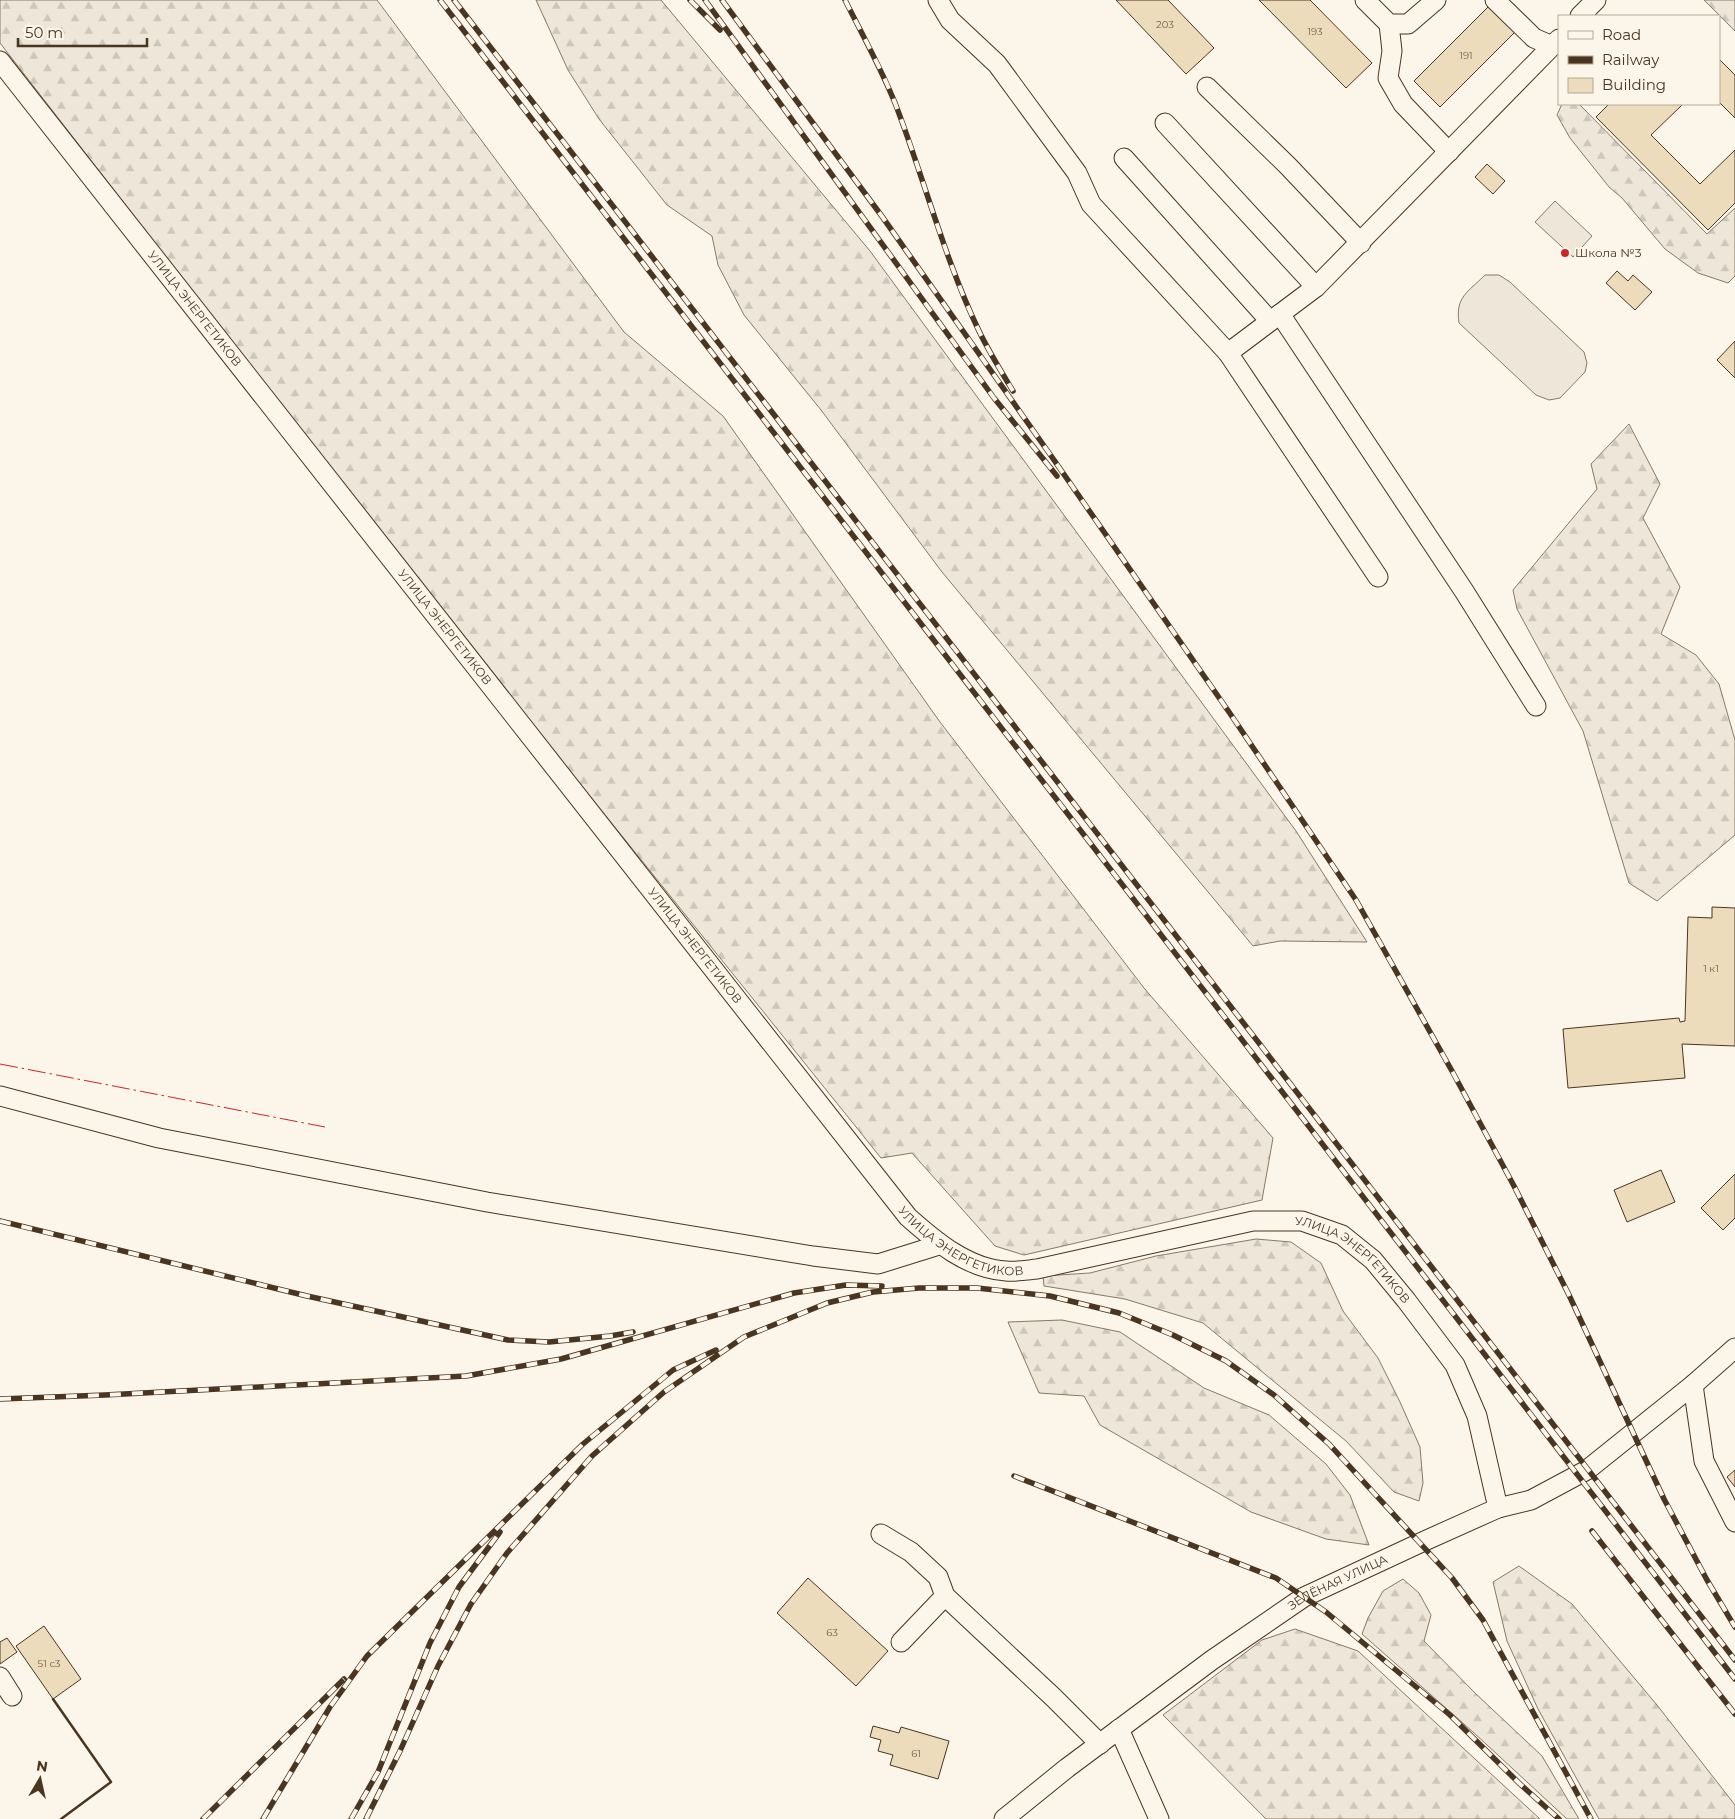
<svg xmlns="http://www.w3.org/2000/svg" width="1735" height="1819" font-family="Montserrat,sans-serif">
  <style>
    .forest { fill: url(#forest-firs); stroke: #887966 }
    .garden { fill: #ede6d9; stroke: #887966 }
    .building { fill: #ecdcbc; stroke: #4a3520 }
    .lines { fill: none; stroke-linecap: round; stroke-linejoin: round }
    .minor-casing { stroke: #4a3520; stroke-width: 21 }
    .minor { stroke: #fbf6e9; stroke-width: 19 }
    .rail-casing { stroke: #4a3520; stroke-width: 5.5 }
    .rail { stroke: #fbf6e9; stroke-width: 4; stroke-dasharray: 11; stroke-linecap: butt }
    .wall { stroke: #4a3520; stroke-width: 2.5 }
    .power { stroke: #c62828; stroke-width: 1; stroke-dasharray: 18 4 2.5 4; stroke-linecap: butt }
    .poi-dot { fill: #c62828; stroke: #fbf6e9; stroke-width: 2 }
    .labels { text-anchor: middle; stroke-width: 4; stroke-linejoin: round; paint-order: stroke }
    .number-label { font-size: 10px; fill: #725f47 }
    .poi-label { font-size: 12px; fill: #4a3520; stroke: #fbf6e9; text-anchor: start }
    .street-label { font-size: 12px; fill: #4a3520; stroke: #fbf6e9 }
  </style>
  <defs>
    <pattern id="forest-firs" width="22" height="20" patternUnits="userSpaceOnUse" patternTransform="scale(1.25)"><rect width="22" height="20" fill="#ede6d9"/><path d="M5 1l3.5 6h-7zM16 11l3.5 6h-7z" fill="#cdc6ba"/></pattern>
  </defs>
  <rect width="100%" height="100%" fill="#fbf6e9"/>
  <path class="forest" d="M 0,0 L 377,0 L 624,332 L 723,416 L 940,722 L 1144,988 L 1273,1138 L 1262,1200 L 1024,1255 L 995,1246 L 912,1153 L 881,1158 L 412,575 L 0,43 Z
    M 536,0 L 661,0 L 870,251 L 1296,831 L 1367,942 L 1280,941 L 1253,946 L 942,572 L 821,410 L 744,315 L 718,265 L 712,236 L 667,205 L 599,119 L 568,70 Z
    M 1704,0 L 1735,0 L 1735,31 Z
    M 1562,104 L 1579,104 L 1707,234 L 1735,208 L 1735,276 L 1728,283 L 1698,273 L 1665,249 L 1622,198 L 1609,187 L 1570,138 L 1557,115 Z
    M 1629,424 L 1660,484 L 1643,518 L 1680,587 L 1661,634 L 1696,655 L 1719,684 L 1735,740 L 1735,835 L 1657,901 L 1629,883 L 1583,731 L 1517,609 L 1513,590 L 1597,489 L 1591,464 Z
    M 1256,1239 L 1291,1242 L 1321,1263 L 1343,1311 L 1378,1358 L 1400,1402 L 1420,1447 L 1423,1483 L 1419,1501 L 1394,1492 L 1346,1441 L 1203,1323 L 1125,1299 L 1044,1286 L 1043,1276 L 1090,1273 L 1156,1256 Z
    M 1062,1320 L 1120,1332 L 1204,1388 L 1269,1415 L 1326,1464 L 1350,1495 L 1369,1545 L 1326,1539 L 1251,1512 L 1100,1425 L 1084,1396 L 1039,1393 L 1008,1322 Z
    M 1519,1566 L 1572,1604 L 1657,1705 L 1735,1805 L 1735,1819 L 1599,1819 L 1538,1709 L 1507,1641 L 1493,1582 Z
    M 1403,1579 L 1419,1593 L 1431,1615 L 1424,1641 L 1475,1693 L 1542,1756 L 1579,1819 L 1567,1819 L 1473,1732 L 1362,1634 L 1368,1618 L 1383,1591 Z
    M 1295,1629 L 1358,1651 L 1540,1819 L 1266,1819 L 1163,1715 L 1262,1640 Z"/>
  <path class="garden" d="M 1555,201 L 1592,236 L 1573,257 L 1535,222 Z
    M 1485,275 L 1499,275 L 1510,282 L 1584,352 L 1587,363 L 1585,372 L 1560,398 L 1549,400 L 1536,395 L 1459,323 C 1455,297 1468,292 1485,275 Z"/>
  <path class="building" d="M 1116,0 L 1168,0 L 1214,48 L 1186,74 Z
    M 1259,0 L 1310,0 L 1372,63 L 1346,88 Z
    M 1491,4 L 1517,30 L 1440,107 L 1414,81 Z
    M 1719,59 L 1735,75 L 1735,118 L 1719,102 Z
    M 1609,104 L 1683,104 L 1651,135 L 1700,184 L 1735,150 L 1735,203 L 1708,230 L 1596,117 Z
    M 1487,164 L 1505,181 L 1493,194 L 1475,177 Z
    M 1617,271 L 1628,281 L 1633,275 L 1652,292 L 1635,310 L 1606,283 Z
    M 1735,341 L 1735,378 L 1717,360 Z
    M 1712,907 L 1735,908 L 1735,1046 L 1682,1044 L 1685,1078 L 1568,1088 L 1563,1029 L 1679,1018 L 1680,1022 L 1685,1021 L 1688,917 L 1712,918 Z
    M 1661,1170 L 1675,1202 L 1627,1222 L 1614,1190 Z
    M 1735,1174 L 1735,1218 L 1723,1230 L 1701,1208 Z
    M 1735,1470 L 1735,1487 L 1727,1477 Z
    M 808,1578 L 888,1651 L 856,1686 L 777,1613 Z
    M 44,1626 L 81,1679 L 53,1699 L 16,1646 Z
    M 7,1638 L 17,1652 L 0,1664 L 0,1642 Z
    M 873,1726 L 899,1733 L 901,1727 L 949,1741 L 938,1779 L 890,1765 L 893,1755 L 878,1751 L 881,1740 L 870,1737 Z"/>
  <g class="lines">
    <g class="minor-casing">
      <g id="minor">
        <path d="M 938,0 L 950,20 L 997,64 L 1077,173 L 1091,204 L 1228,353 L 1378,577"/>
        <path d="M 1365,0 L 1389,24 L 1408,24 L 1436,0"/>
        <path d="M 1495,0 L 1534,38 L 1552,46"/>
        <path d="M 1580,16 L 1596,0"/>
        <path d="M 1389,24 L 1392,51 L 1388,78 L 1403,104 L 1449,152"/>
        <path id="s1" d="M 0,61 L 908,1217 C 935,1241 968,1269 1006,1271 C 1016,1272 1027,1270 1037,1269 L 1253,1221 L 1302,1221 L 1342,1235 L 1373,1260 L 1406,1300 L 1455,1365 L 1477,1416 L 1498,1508"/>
        <path d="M 1207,87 L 1288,166 L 1361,243"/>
        <path d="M 1165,123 L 1316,287"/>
        <path d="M 1124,158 L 1270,321"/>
        <path d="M 1280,314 L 1464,591 L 1536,706"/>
        <path d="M 1228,353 L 1316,287 L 1559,39"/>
        <path d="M 0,1096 L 159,1138 L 487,1202 L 813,1256 L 878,1264 L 939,1245"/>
        <path d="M 1693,1385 L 1704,1461 L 1735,1522"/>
        <path d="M 881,1534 L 911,1552 L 938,1577 L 945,1596 L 1054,1698 L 1100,1744"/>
        <path d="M 901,1642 L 945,1596"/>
        <path d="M 0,1677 L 12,1696"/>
        <path d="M 1119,1729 L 1159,1819"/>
        <path id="s2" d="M 1004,1819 L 1067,1768 L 1212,1660 L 1304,1597 L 1420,1543 L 1498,1508 L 1531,1500 L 1587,1470 L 1693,1385 L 1735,1348"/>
      </g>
    </g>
    <use href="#minor" class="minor"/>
    <g class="rail-casing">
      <path id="rail" d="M 440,0 L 1735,1679
        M 454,0 L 1735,1660
        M 690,0 L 720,30
        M 705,0 L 994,398 L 1057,476
        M 722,0 L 881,215 L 1054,460 L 1229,712 L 1356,900 L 1452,1071 L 1514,1186 L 1569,1295 L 1664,1499 L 1707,1580 L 1735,1627
        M 845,0 C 862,34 881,68 895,103 C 924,178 944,258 979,331 C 989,352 1001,371 1013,391
        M 0,1221 L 307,1296 L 508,1340 L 549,1342 L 610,1336 L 633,1332
        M 0,1399 L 105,1395 L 466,1376 L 561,1359 L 794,1293 L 846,1285 L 882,1286
        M 1014,1476 L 1276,1578 L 1326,1612 L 1450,1715 L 1520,1784 L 1559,1819
        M 1592,1531 L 1735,1714
        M 203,1819 L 344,1679
        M 263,1819 L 330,1707 L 367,1656 L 583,1444 L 673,1370 L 716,1350
        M 351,1819 L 378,1772 L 430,1643 L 459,1587 L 500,1532
        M 366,1819 L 400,1751 L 438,1666 L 471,1604 L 507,1553 L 592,1456 L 664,1392 L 744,1337 L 827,1303 L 873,1292 L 919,1288 L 977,1288 L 1050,1296 L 1119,1313 L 1173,1335 L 1226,1361 L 1274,1395 L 1329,1444 L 1452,1578 L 1483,1620 L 1591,1819"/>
    </g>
    <use href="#rail" class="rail"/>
    <path class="wall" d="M 53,1699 L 111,1782 L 61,1819"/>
    <path class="power" d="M 0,1064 L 325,1127"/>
  </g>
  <circle class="poi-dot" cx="1565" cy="253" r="5"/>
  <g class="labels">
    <g class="number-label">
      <text x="1165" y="28">203</text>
      <text x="1315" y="35">193</text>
      <text x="1466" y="59">191</text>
      <text x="1711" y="972">1 к1</text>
      <text x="832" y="1636">63</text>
      <text x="49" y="1667">51 с3</text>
      <text x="916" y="1757">61</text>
    </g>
    <g class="poi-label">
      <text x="1575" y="257">Школа №3</text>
    </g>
    <g class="street-label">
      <text dy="4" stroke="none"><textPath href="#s1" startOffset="315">УЛИЦА ЭНЕРГЕТИКОВ</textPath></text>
      <text dy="4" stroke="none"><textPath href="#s1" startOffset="720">УЛИЦА ЭНЕРГЕТИКОВ</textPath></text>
      <text dy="4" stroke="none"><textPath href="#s1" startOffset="1125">УЛИЦА ЭНЕРГЕТИКОВ</textPath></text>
      <text dy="4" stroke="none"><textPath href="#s1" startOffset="1530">УЛИЦА ЭНЕРГЕТИКОВ</textPath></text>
      <text dy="4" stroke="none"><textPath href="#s1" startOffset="1950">УЛИЦА ЭНЕРГЕТИКОВ</textPath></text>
      <text dy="4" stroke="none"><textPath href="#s2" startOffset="410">ЗЕЛЁНАЯ УЛИЦА</textPath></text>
    </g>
  </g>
  <rect x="1558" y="15" width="162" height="90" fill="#fbf6e9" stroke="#b4a999"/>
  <rect x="1568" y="31" width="25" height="8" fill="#fbf6e9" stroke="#b4a999"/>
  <text x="1602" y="40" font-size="15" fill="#4a3520">Road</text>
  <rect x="1568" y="56" width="25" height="8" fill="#4a3520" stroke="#b4a999"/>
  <text x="1602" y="65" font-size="15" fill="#4a3520">Railway</text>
  <rect x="1568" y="78" width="25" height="15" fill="#ecdcbc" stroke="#b4a999"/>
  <text x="1602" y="90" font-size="15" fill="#4a3520">Building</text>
  <g transform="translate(40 1779) rotate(9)" stroke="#fbf6e9" stroke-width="4" paint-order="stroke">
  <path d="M0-4L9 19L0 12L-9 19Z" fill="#4a3520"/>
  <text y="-8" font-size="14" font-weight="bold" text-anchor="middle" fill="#4a3520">N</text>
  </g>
  <path d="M18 38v8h129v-8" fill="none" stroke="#4a3520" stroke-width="2.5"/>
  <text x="25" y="38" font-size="15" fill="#4a3520" stroke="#fbf6e9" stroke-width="4" paint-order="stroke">50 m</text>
</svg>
